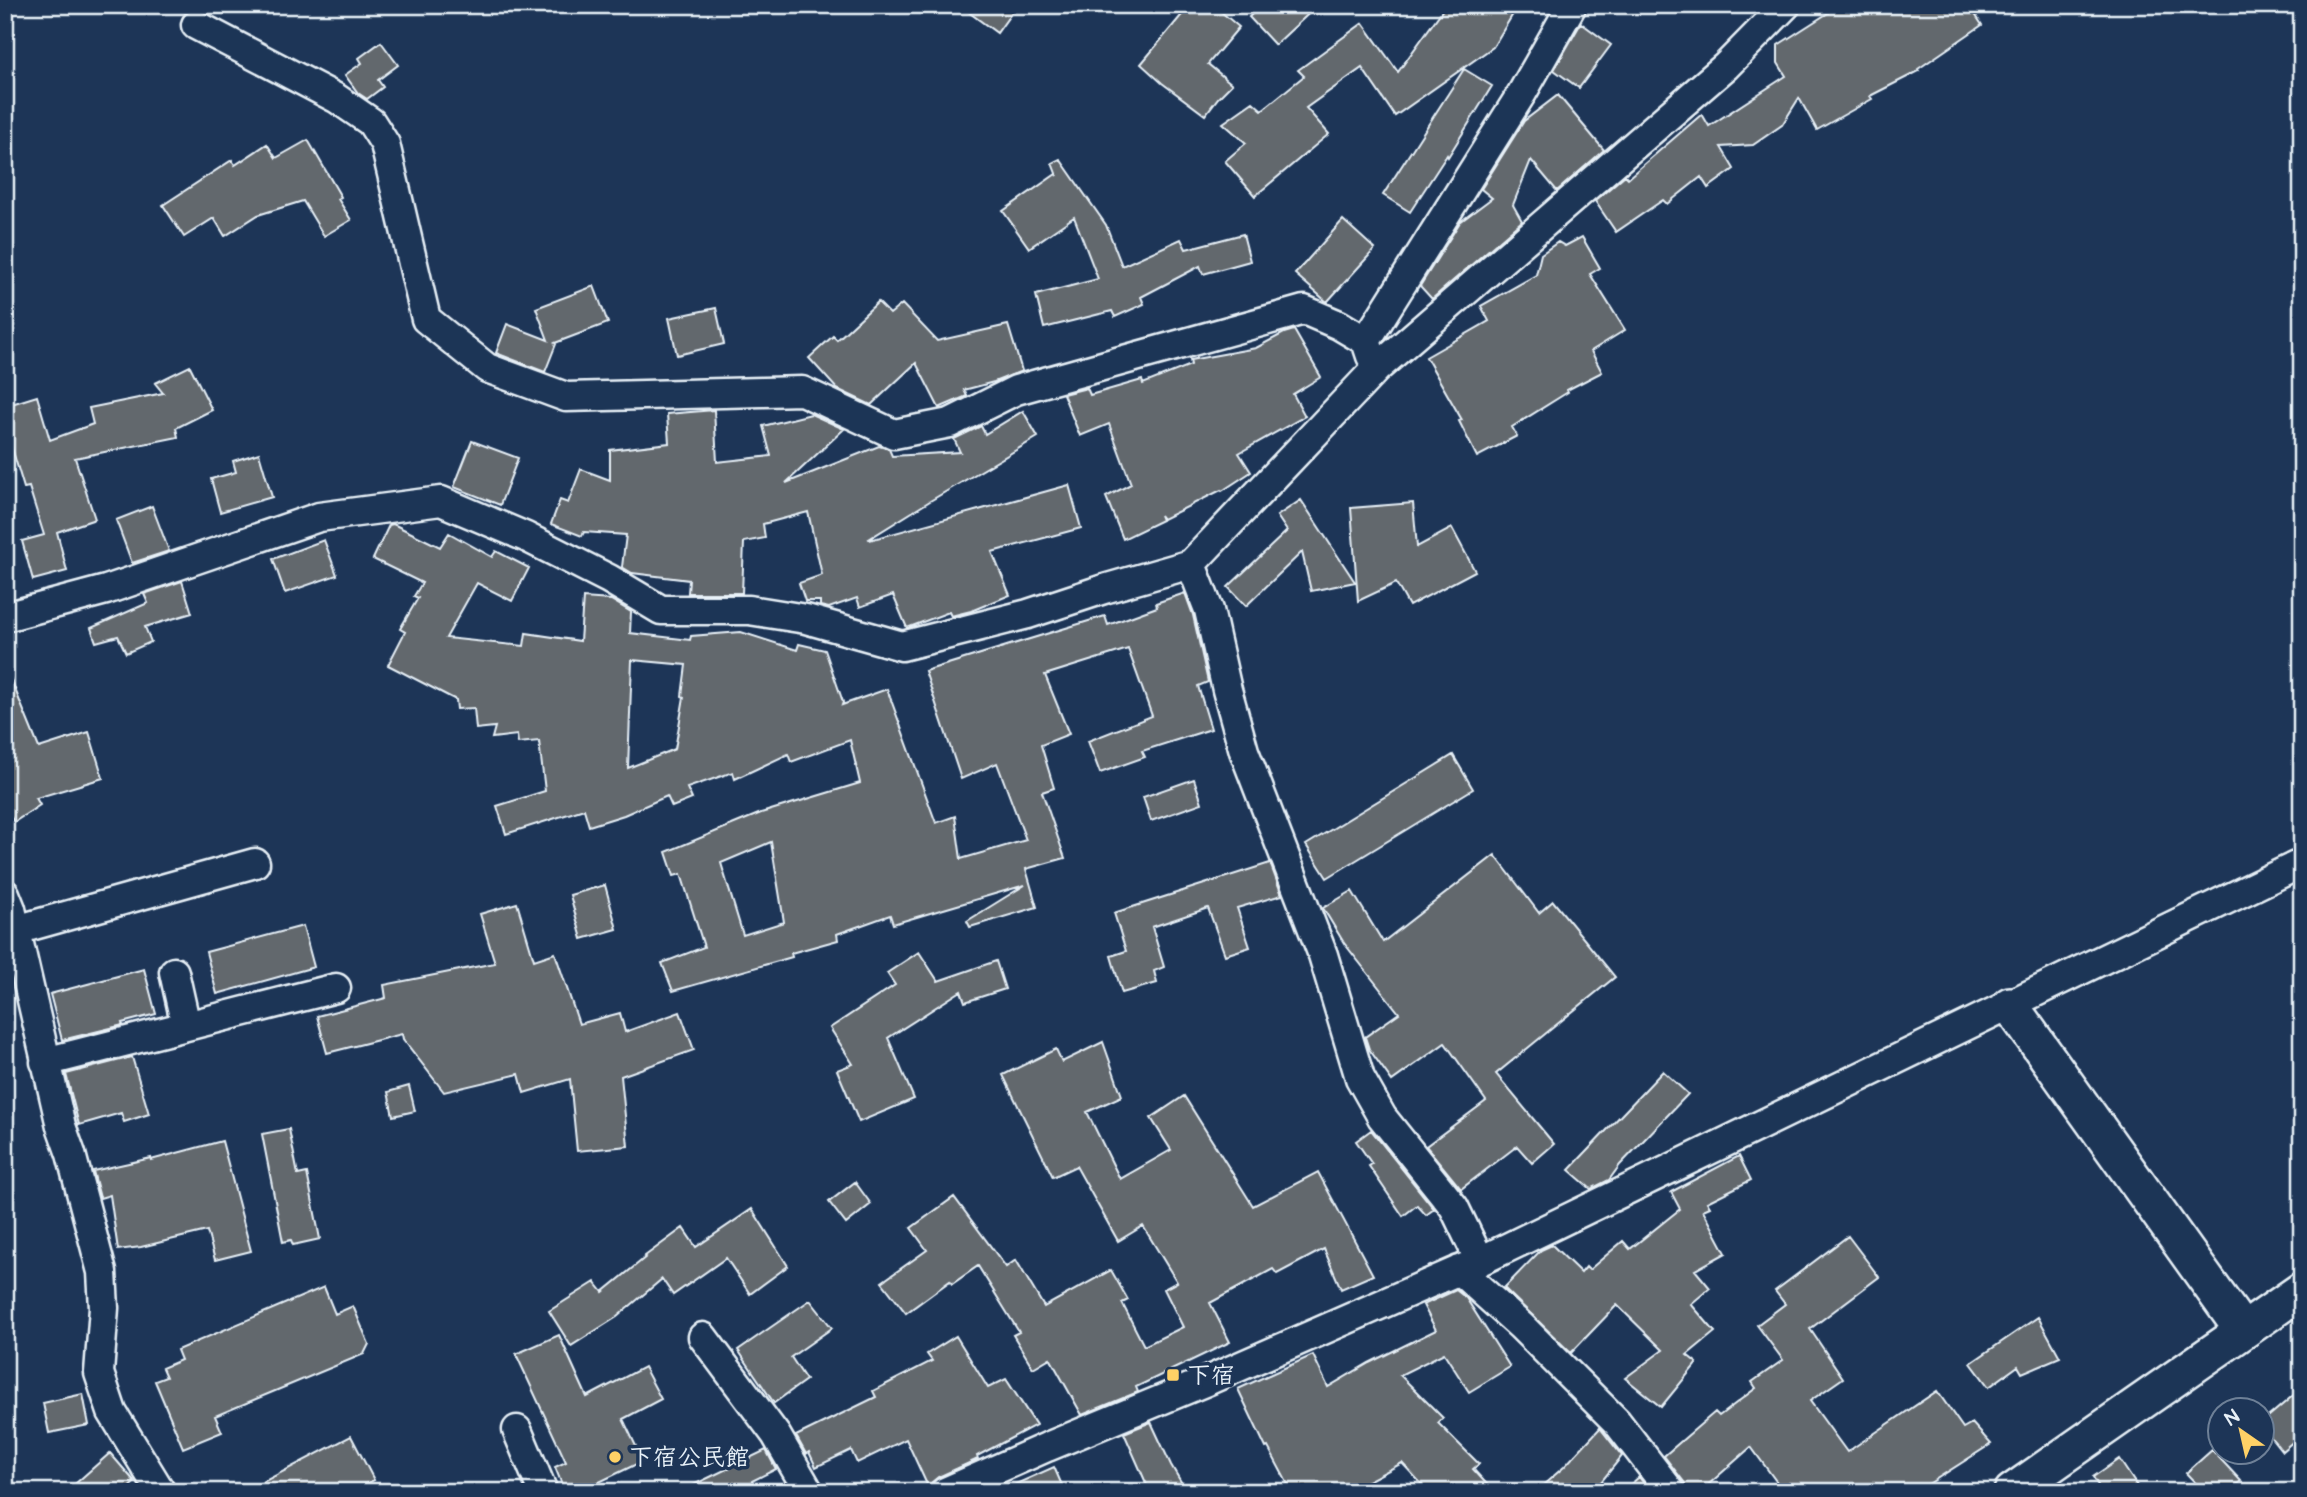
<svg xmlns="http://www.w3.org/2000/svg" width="2307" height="1497" font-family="'Architects Daughter','Klee One',sans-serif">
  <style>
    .building { fill: #62676d; stroke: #e8f1f8; stroke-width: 2; fill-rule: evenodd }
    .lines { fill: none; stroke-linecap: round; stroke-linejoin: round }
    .minor-casing { stroke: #e8f1f8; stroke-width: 33 }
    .tertiary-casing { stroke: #e8f1f8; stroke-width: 40 }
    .minor { stroke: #1d3557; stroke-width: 28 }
    .tertiary { stroke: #1d3557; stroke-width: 35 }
    .poi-dot { fill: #ffd166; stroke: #1d3557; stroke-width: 2.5 }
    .labels { text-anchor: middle; stroke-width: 7; stroke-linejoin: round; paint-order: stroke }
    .poi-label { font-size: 24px; font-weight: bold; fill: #e8f1f8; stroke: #1d3557; text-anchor: start }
  </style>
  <rect width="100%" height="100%" fill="#1d3557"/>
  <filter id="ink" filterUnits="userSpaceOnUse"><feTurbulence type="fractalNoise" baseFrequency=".0143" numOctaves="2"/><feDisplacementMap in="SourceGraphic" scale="14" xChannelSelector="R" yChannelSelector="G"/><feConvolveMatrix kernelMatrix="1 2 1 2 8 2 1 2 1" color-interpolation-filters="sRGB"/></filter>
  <g filter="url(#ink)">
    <path class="building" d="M 959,5 L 1017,5 L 997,33 Z
      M 1190,5 L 1213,5 L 1239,27 L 1208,64 L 1232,84 L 1218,98 L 1205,115 L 1162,83 L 1141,64 Z
      M 1261,5 L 1318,5 L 1275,45 L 1249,17 Z
      M 1446,5 L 1500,5 L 1513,14 L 1493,47 L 1395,116 L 1362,68 L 1306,108 L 1329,134 L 1255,196 L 1225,161 L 1246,143 L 1223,123 L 1253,102 L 1262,110 L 1304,76 L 1298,70 L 1363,23 L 1398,72 Z
      M 1823,5 L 1969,5 L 1982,25 L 1918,69 L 1919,71 L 1870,96 L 1872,99 L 1817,130 L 1799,98 L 1782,125 L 1753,145 L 1721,147 L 1734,169 L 1708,188 L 1701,177 L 1667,204 L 1663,200 L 1616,232 L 1595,201 L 1625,175 L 1628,178 L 1702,114 L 1709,126 L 1786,76 L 1778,63 L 1778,45 L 1828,13 Z
      M 1581,23 L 1611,45 L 1579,88 L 1554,70 Z
      M 381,42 L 398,65 L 378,80 L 383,87 L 367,99 L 358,93 L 345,75 L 362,63 L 359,58 Z
      M 1464,69 L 1492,86 L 1448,157 L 1447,155 L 1410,212 L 1383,195 Z
      M 1558,95 L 1604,150 L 1557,191 L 1531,160 L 1513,205 L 1522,221 L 1432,299 L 1420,286 L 1460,222 L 1492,198 L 1481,189 L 1524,121 Z
      M 308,140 L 341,197 L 338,199 L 351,220 L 324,236 L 303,201 L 258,215 L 225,236 L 214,218 L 184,237 L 163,205 L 232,160 L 235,165 L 267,144 L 276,158 Z
      M 1060,159 L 1106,225 L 1122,266 L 1181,239 L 1186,249 L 1243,234 L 1250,261 L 1203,274 L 1200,266 L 1141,297 L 1144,304 L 1115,317 L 1112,311 L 1044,328 L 1036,295 L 1098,279 L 1074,217 L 1029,248 L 1003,211 L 1056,174 L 1057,176 L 1052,163 Z
      M 1343,220 L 1375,249 L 1327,302 L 1295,274 Z
      M 1582,237 L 1600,268 L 1590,274 L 1625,330 L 1591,351 L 1602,372 L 1567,390 L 1568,392 L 1512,427 L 1517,436 L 1477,457 L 1459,421 L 1462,420 L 1426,357 L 1489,321 L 1481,306 L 1536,275 L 1541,254 L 1558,242 L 1565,246 Z
      M 594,286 L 608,323 L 555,343 L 556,344 L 545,372 L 496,353 L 507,324 L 548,340 L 536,308 Z
      M 878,302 L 890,314 L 902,304 L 937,341 L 1008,325 L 1022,371 L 994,382 L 964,390 L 967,396 L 939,408 L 916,363 L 871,405 L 837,389 L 809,358 L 833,336 L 837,340 Z
      M 716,308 L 724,344 L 677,355 L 669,318 Z
      M 1294,330 L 1321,377 L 1293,394 L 1305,416 L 1239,453 L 1251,472 L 1222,491 L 1221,490 L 1163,519 L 1160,515 L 1162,520 L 1123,539 L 1106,497 L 1131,484 L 1109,424 L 1080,436 L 1063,394 L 1087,388 L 1090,395 L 1142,380 L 1143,384 L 1191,365 L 1190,360 L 1256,348 L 1284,333 Z
      M 190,366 L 212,410 L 176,428 L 178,437 L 75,458 L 95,519 L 57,532 L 67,571 L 33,580 L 22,541 L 44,535 L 29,487 L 24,488 L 11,445 L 5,446 L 5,406 L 37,396 L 50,440 L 93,424 L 89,408 L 163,393 L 155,383 Z
      M 714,410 L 717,462 L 771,456 L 763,426 L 811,414 L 844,429 L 786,483 L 879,446 L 889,449 L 892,456 L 960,452 L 954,439 L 981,426 L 985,434 L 1023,411 L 1038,437 L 930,501 L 869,539 L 870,540 L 1069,485 L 1081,528 L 992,552 L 1010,595 L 971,611 L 951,616 L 949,612 L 907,628 L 893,595 L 860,607 L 857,598 L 829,608 L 820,606 L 820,601 L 805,601 L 799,583 L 822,575 L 808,512 L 763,524 L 765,538 L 744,542 L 742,593 L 688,593 L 689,580 L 632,573 L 622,567 L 626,535 L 584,532 L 582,536 L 551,524 L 560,500 L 568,503 L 581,469 L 610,480 L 610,450 L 669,443 L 667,414 Z
      M 472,441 L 518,458 L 500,505 L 454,487 Z
      M 259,453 L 272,497 L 220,512 L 211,479 L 236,472 L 233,461 Z
      M 1301,500 L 1355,582 L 1311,591 L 1302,552 L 1246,606 L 1228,587 L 1287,531 L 1277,516 Z
      M 1413,503 L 1417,547 L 1452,528 L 1475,571 L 1409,606 L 1396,583 L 1358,601 L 1351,508 Z
      M 152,506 L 169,551 L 132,563 L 116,520 Z
      M 393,524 L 440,547 L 449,533 L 492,557 L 496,551 L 529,568 L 512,601 L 477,583 L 446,638 L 524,646 L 526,633 L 580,641 L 583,598 L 611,600 L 631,612 L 630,633 L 690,640 L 691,636 L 741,632 L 797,650 L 799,644 L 825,650 L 843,702 L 842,705 L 887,689 L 936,823 L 955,816 L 961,859 L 1026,840 L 997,763 L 961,779 L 925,671 L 1105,616 L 1108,625 L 1157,607 L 1156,603 L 1185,593 L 1193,615 L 1208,682 L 1198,686 L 1211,729 L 1142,751 L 1145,757 L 1100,773 L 1088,741 L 1152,716 L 1128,649 L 1045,675 L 1069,734 L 1041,745 L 1054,788 L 1042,792 L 1065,858 L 1026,869 L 1037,907 L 970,927 L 967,921 L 1025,885 L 893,924 L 890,915 L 837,934 L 838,940 L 791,953 L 792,957 L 673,991 L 662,963 L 704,947 L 681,874 L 674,876 L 666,852 L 761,813 L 860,783 L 850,740 L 791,762 L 788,754 L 735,779 L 733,772 L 687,788 L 692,799 L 672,807 L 667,796 L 624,815 L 589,826 L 584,809 L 506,834 L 497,806 L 545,791 L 539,741 L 518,743 L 517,735 L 492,738 L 495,727 L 476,729 L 474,708 L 457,709 L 456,700 L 388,665 L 405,632 L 400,629 L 418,598 L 414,596 L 422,583 L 373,559 L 389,525 ZM 632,660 L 686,665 L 682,696 L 684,697 L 675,749 L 628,768 ZM 771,842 L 784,922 L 743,935 L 721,863 Z
      M 324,540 L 337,575 L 285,593 L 273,559 Z
      M 182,581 L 192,613 L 145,627 L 151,642 L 126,653 L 118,636 L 96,642 L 91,628 L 148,603 L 144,594 Z
      M 5,665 L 39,748 L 89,732 L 103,778 L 36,798 L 40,805 L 14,822 L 5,808 Z
      M 1453,755 L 1473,789 L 1327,878 L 1306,845 Z
      M 1194,779 L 1202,803 L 1151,821 L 1143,797 Z
      M 1495,855 L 1539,913 L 1553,901 L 1615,977 L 1496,1074 L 1554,1144 L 1532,1163 L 1517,1146 L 1461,1189 L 1426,1146 L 1486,1101 L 1445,1043 L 1392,1081 L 1369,1049 L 1365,1037 L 1399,1013 L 1344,943 L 1323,908 L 1352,891 L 1383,942 Z
      M 1270,863 L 1282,895 L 1237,908 L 1250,947 L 1225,955 L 1208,908 L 1152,927 L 1164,967 L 1154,971 L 1157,983 L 1122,993 L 1111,956 L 1126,951 L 1114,913 Z
      M 605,885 L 617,929 L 582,939 L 570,895 Z
      M 517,903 L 534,960 L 555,953 L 579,1024 L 620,1013 L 625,1032 L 680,1012 L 694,1050 L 621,1076 L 628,1146 L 577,1151 L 570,1079 L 524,1093 L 519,1074 L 444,1092 L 403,1039 L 402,1034 L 327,1053 L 317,1016 L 386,998 L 384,985 L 495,963 L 480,914 Z
      M 303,926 L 314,967 L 217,994 L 206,952 Z
      M 919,952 L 938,981 L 996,961 L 1005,989 L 965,1002 L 961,991 L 888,1038 L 914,1099 L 859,1122 L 837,1070 L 853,1064 L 830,1028 L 895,985 L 887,973 Z
      M 144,969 L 156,1014 L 122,1023 L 123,1025 L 62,1040 L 50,994 Z
      M 1103,1042 L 1122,1096 L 1087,1112 L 1120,1179 L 1171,1150 L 1151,1118 L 1184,1096 L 1253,1206 L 1318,1172 L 1373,1275 L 1341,1289 L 1324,1249 L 1277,1274 L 1273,1269 L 1210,1303 L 1230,1342 L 1136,1387 L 1138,1392 L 1082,1415 L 1050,1358 L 1033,1368 L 1013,1335 L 1019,1332 L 978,1266 L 952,1284 L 950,1281 L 906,1313 L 882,1282 L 927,1250 L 911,1228 L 954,1197 L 1006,1267 L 1016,1260 L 1044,1307 L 1111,1270 L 1128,1300 L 1122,1303 L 1144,1346 L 1183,1327 L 1164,1289 L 1177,1282 L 1143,1226 L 1118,1241 L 1076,1166 L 1053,1177 L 1003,1075 L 1056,1049 L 1062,1062 Z
      M 132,1057 L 149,1114 L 124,1122 L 121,1113 L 79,1125 L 66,1074 Z
      M 1663,1071 L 1688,1094 L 1620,1165 L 1609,1180 L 1591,1189 L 1569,1170 Z
      M 409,1086 L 415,1111 L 393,1116 L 388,1092 Z
      M 289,1129 L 298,1175 L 307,1173 L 320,1239 L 293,1245 L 291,1240 L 283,1242 L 262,1134 Z
      M 1371,1130 L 1434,1209 L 1426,1215 L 1417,1205 L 1403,1216 L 1369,1166 L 1372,1164 L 1356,1141 Z
      M 222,1141 L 251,1251 L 215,1260 L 207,1231 L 141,1247 L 118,1250 L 110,1195 L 100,1198 L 93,1171 L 151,1158 L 151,1160 Z
      M 1739,1156 L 1751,1180 L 1707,1202 L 1710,1207 L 1703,1210 L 1726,1253 L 1695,1270 L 1710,1288 L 1691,1304 L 1715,1332 L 1687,1355 L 1697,1363 L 1661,1407 L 1625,1378 L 1663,1350 L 1617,1305 L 1571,1353 L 1504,1288 L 1541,1250 L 1552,1245 L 1581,1273 L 1586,1267 L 1589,1270 L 1623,1241 L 1630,1249 L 1680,1209 L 1671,1192 Z
      M 855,1182 L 871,1204 L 846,1224 L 829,1202 Z
      M 752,1209 L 788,1266 L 750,1294 L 726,1258 L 673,1295 L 662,1279 L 617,1317 L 571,1346 L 549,1311 L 595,1282 L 603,1292 L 646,1257 L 645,1256 L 683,1228 L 696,1247 Z
      M 1848,1236 L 1879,1277 L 1810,1329 L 1843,1378 L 1810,1401 L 1847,1452 L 1937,1391 L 1963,1428 L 1972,1423 L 1991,1444 L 1916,1492 L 1784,1492 L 1751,1447 L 1700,1492 L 1687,1492 L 1684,1482 L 1664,1456 L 1715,1412 L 1719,1416 L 1756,1388 L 1752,1382 L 1783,1360 L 1757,1325 L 1785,1304 L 1775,1291 Z
      M 324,1287 L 335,1314 L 353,1306 L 369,1344 L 364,1354 L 215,1416 L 222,1432 L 183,1448 L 155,1381 L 166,1377 L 162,1368 L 181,1360 L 177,1350 Z
      M 1456,1290 L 1466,1298 L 1510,1367 L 1469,1392 L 1444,1353 L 1400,1375 L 1443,1418 L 1438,1423 L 1479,1464 L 1473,1469 L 1494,1492 L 1429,1492 L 1402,1463 L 1347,1492 L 1292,1492 L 1268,1447 L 1266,1448 L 1238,1389 L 1313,1355 L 1328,1387 L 1369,1363 L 1436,1330 L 1423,1305 Z
      M 810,1300 L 832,1328 L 791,1357 L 806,1380 L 774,1403 L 738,1350 Z
      M 2038,1317 L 2060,1357 L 2022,1373 L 2018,1366 L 1989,1387 L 1971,1363 Z
      M 559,1335 L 587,1397 L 644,1367 L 661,1399 L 623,1419 L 643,1461 L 593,1485 L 596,1492 L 565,1492 L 555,1467 L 566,1462 L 516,1354 Z
      M 956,1336 L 988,1388 L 1006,1379 L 1036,1425 L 977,1456 L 978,1459 L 938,1477 L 932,1482 L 929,1489 L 906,1439 L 857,1463 L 851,1450 L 816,1467 L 809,1452 L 806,1454 L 796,1436 L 876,1397 L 873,1391 L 932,1361 L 927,1354 Z
      M 2302,1388 L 2302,1434 L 2282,1451 L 2262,1426 L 2262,1422 Z
      M 83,1394 L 89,1425 L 49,1433 L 43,1403 Z
      M 1151,1422 L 1171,1465 L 1187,1492 L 1150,1492 L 1124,1433 Z
      M 1600,1428 L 1622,1456 L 1593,1492 L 1535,1492 L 1564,1467 Z
      M 351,1436 L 374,1480 L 351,1492 L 244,1492 Z
      M 766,1450 L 776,1469 L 752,1481 L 757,1492 L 679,1492 Z
      M 2212,1450 L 2241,1481 L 2229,1492 L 2204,1492 L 2186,1473 Z
      M 110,1453 L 135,1482 L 124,1492 L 66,1492 Z
      M 2119,1459 L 2141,1492 L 2102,1492 L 2093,1477 Z
      M 1054,1467 L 1065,1492 L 998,1492 Z
      M 1639,1477 L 1650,1492 L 1622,1492 Z"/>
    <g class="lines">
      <g class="minor-casing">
        <path id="minor" d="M 196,25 L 336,98 L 371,122 L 385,144 L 426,319 L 487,368 L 566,397 L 802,391 L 894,434 L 950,423 L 1016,390 L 1304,310 L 1339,325 L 1366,341
          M 1371,356 L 1366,341 L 1522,93 L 1572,5
          M 1191,564 L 1209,610 L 1227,690 L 1244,751 L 1323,955 L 1360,1078 L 1382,1117 L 1454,1207 L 1480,1261
          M 5,617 L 106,590 L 319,517 L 441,501 L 526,537 L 609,579 L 661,610 L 749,610 L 806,619 L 902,646 L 1028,614 L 1104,589 L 1191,564 L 1376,369 L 1726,66 L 1786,5
          M 5,894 L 11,909 L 61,1126 L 71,1154 L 102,1272 L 104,1308 L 99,1373 L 112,1412 L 161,1492
          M 16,930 L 255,863
          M 174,972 L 186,1026
          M 45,1062 L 336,988
          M 1459,1270 L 1521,1326 L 1617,1422 L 1671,1492
          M 703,1337 L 776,1435 L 809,1492
          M 517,1430 L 543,1492
          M 945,1492 L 1047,1447 L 1209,1380 L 1480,1261 L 2302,863"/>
      </g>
      <g class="tertiary-casing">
        <path id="tertiary" d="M 2010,1005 L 2243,1331
          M 2012,1492 L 2302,1290"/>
      </g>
      <use href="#minor" class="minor"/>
      <use href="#tertiary" class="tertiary"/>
    </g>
  </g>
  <g class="poi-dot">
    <rect x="1166" y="1368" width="14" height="14" rx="3.5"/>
    <circle cx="615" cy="1457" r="7"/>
  </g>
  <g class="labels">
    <g class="poi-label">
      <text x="1187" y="1383">下宿</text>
      <text x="629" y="1465">下宿公民館</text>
    </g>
  </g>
  <rect width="2307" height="1497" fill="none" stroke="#1d3557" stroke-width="28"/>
  <rect x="14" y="14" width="2279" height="1469" fill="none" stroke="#e8f1f8" stroke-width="2.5" filter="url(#ink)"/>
  <g transform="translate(2241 1431) rotate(326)"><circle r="33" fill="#1d3557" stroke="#6e8097" stroke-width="2"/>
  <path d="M0-5L12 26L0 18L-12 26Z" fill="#ffd166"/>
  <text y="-10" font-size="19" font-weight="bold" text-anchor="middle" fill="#e8f1f8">N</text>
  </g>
</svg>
